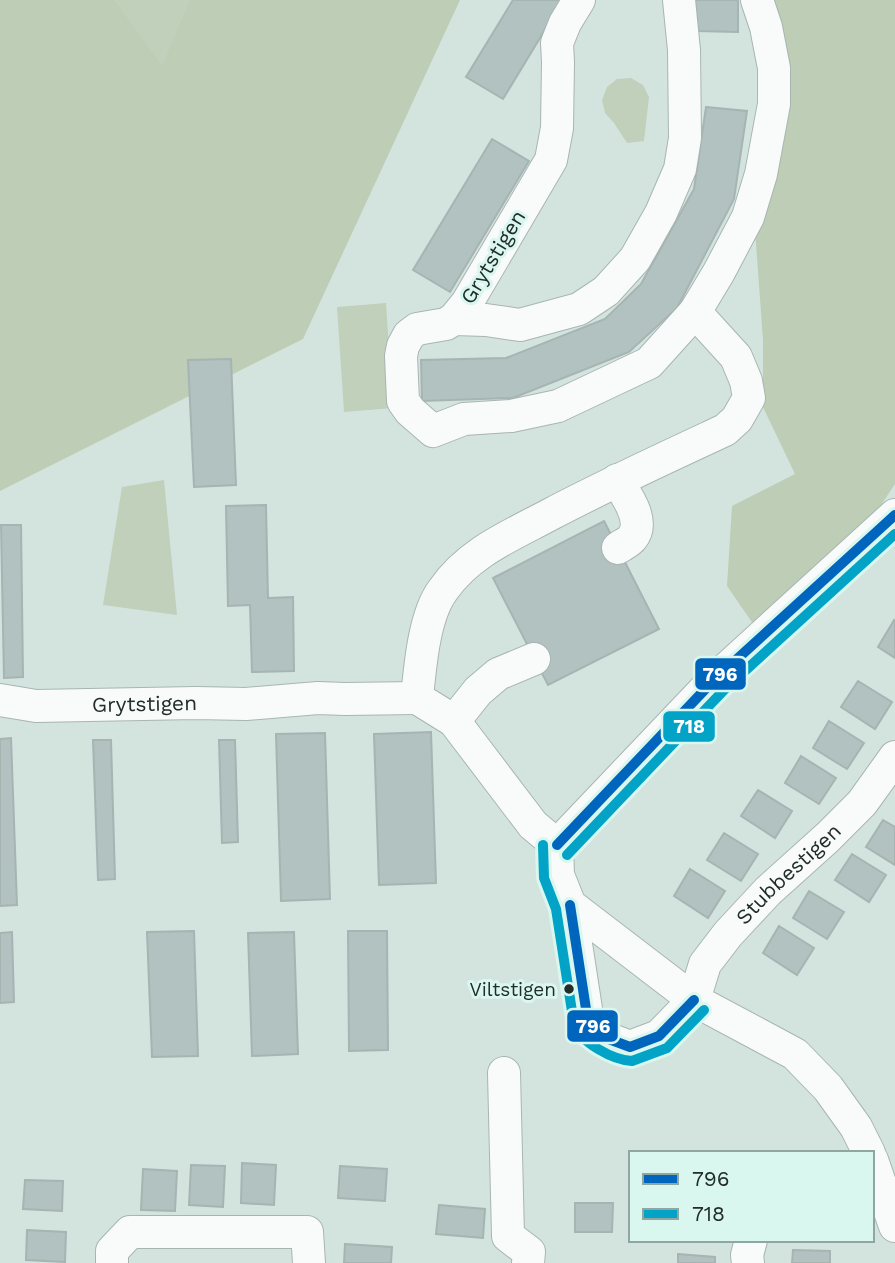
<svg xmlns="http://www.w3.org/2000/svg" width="895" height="1263" font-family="'Work Sans',sans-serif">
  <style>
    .green { fill: #c0d0bb }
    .forest { fill: #bdcdb6 }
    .building { fill: #b1c2c1; stroke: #a6b4b2; stroke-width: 2 }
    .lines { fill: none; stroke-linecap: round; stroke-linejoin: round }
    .minor-casing { stroke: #a8b5b1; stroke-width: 34 }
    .minor { stroke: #f8fbfa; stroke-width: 32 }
    .bus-1-casing { stroke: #daf7ef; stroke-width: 16 }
    .bus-2-casing { stroke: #daf7ef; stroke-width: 16 }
    .bus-1 { stroke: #0065bd; stroke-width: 10 }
    .bus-2 { stroke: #02a3c6; stroke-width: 10 }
    .bus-dot { fill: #222d2a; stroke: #daf7ef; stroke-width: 2.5 }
    .labels { text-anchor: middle; stroke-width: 6; stroke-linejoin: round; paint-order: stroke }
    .bus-label { font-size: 19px; fill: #222d2a; stroke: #daf7ef; text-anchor: end }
    .street-label { font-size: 21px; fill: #222d2a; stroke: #daf7ef }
    .line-badge { stroke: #daf7ef; stroke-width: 2.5 }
    .badge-label { font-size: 19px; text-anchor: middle; font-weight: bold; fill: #fff }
  </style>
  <rect width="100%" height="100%" fill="#d3e4df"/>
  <path class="green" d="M 115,0 L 189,0 L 162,67 Z
    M 631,78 L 643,85 L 649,97 L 644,141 L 627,143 L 614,123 L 605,113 L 602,100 L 607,87 L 617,79 Z
    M 386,303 L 393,408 L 344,412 L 337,307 Z
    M 164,480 L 177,615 L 103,605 L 122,487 Z"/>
  <path class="forest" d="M 0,0 L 115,0 L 162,66 L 189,0 L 460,0 L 303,339 L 0,491 Z
    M 769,0 L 895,0 L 895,484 L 873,517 L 758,631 L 727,586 L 732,506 L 795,474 L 763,407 L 763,340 L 755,230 Z"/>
  <path class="building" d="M 513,0 L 563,0 L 503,99 L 466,77 Z
    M 693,0 L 738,0 L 738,32 L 696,31 Z
    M 706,107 L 747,111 L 734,199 L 677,308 L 629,352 L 513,398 L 422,401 L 421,360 L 506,358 L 605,319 L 641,284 L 694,189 Z
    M 492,139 L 529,161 L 450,292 L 413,270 Z
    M 231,359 L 236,485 L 194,487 L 188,360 Z
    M 266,505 L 268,598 L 293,597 L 294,671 L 252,672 L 250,605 L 228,606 L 226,506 Z
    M 604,521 L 659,629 L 548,685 L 493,578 Z
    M 1,525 L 21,525 L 23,677 L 4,678 Z
    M 894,620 L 895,621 L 895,658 L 878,647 Z
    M 858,681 L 892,702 L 875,729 L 841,707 Z
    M 829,721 L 864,743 L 847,769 L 813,748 Z
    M 431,732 L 436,883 L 379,885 L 374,734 Z
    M 325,733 L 330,899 L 281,901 L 276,734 Z
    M 11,738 L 17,905 L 0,906 L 0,739 Z
    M 93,740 L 111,740 L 115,879 L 98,880 Z
    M 219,740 L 235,740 L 238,842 L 222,843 Z
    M 801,756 L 836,778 L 819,804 L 785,783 Z
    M 758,790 L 792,811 L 775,838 L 741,816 Z
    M 883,820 L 895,827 L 895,865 L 866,847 Z
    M 724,833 L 758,854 L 741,881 L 707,860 Z
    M 852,854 L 886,875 L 869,902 L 835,880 Z
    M 690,869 L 725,891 L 708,918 L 674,896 Z
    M 809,891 L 844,912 L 827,939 L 793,918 Z
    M 779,926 L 814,948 L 797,975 L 763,953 Z
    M 194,931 L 198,1056 L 152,1057 L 147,932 Z
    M 348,931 L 387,931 L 388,1050 L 349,1051 Z
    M 12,932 L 14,1002 L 0,1003 L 0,933 Z
    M 294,932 L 298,1054 L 252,1056 L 248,933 Z
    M 242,1163 L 276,1165 L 274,1205 L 241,1203 Z
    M 191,1165 L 225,1166 L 223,1207 L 189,1205 Z
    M 340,1166 L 387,1169 L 385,1201 L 338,1198 Z
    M 143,1169 L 177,1171 L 175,1211 L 141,1210 Z
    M 25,1180 L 63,1181 L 62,1211 L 23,1209 Z
    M 575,1203 L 613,1203 L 612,1232 L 575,1232 Z
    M 439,1205 L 485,1209 L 483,1238 L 436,1234 Z
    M 27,1230 L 66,1232 L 65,1262 L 26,1260 Z
    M 345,1244 L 392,1247 L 391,1263 L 344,1263 Z
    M 793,1250 L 830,1251 L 830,1263 L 792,1263 Z
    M 678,1254 L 715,1257 L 715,1263 L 678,1263 Z"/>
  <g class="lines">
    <g class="minor-casing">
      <g id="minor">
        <path d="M 579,0 L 565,23 L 557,43 L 558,62 L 557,128 L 551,160 L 467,303 L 454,319 L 446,324 L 417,329 L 409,335 L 403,346 L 401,356 L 403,401 L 410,411 L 433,431 L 464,419 L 511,416 L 558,406 L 649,363 L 695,312 L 719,272 L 748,217 L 761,174 L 774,104 L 774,68 L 766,27 L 757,0"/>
        <path d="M 454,319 L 486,320 L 520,325 L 579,309 L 606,291 L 635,259 L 661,213 L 680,169 L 685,138 L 684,50 L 679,0"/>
        <path d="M 617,480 C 626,495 646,521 632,538 C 629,542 622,545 618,548"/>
        <path id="s1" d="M 0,700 L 36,706 L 196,703 L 246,704 L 318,698 L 345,699 L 417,698"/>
        <path d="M 454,721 L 478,691 L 498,674 L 534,659"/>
        <path d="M 557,845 L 533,825 L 454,721 L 417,698 C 420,667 424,615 443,590 C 469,552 512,535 551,514 C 608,484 667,457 725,430 L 737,419 L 749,398 L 746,381 L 736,357 L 695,312"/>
        <path d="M 557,845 L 714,680 L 895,515"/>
        <path d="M 557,845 L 558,875 L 570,905 L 694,1000 L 795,1054 L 828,1088 L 856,1127 L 869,1153"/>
        <path id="s2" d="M 570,905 L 588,1022 L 606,1038 L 630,1047 L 659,1036 L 694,1000 L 705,964 L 728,934 L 768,891 L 828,837 L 862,803 L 895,757"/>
        <path d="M 504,1073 L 508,1236 L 529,1252 L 528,1263"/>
        <path d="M 872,1160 L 895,1226"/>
        <path d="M 112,1263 L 112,1251 L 130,1232 L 307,1232 L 309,1263"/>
        <path d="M 748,1263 L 747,1255 L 751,1240"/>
      </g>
    </g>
    <use href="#minor" class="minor"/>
    <g class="bus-1-casing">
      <path id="bus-1" d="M 557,845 L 714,680 L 895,515
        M 570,905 L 588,1022 L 606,1038 L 630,1047 L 659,1036 L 694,1000"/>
    </g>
    <g class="bus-2-casing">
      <path id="bus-2" d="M 543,845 L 544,878 L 556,909 L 574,1024 C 581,1043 613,1060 632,1061 L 667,1048 L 704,1010
        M 567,855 L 724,690 L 895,534"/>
    </g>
    <use href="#bus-1" class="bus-1"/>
    <use href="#bus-2" class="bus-2"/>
  </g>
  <circle class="bus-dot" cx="569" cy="989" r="6"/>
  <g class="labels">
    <g class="bus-label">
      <text x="556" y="996">Viltstigen</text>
    </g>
    <g class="street-label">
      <text transform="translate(493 257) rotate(-59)" y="7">Grytstigen</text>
      <text dy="7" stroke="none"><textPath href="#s1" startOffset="145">Grytstigen</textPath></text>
      <text dy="7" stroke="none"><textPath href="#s2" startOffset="410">Stubbestigen</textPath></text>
    </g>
  </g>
  <g class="line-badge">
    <rect x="694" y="657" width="53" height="34" rx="7" fill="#0065bd"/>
    <rect x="662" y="710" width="54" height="33" rx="7" fill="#02a3c6"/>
    <rect x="566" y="1009" width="53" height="34" rx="7" fill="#0065bd"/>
  </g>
  <g class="badge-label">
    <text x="720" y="681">796</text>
    <text x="689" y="733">718</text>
    <text x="593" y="1033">796</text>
  </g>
  <rect x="629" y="1151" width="245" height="91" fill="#daf7ef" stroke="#90a6a0" stroke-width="2"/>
  <rect x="643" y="1174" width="35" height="10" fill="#0065bd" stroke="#90a6a0" stroke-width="2"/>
  <text x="692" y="1186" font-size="21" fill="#222d2a">796</text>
  <rect x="643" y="1209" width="35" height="10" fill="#02a3c6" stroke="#90a6a0" stroke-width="2"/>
  <text x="692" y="1221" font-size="21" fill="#222d2a">718</text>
</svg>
